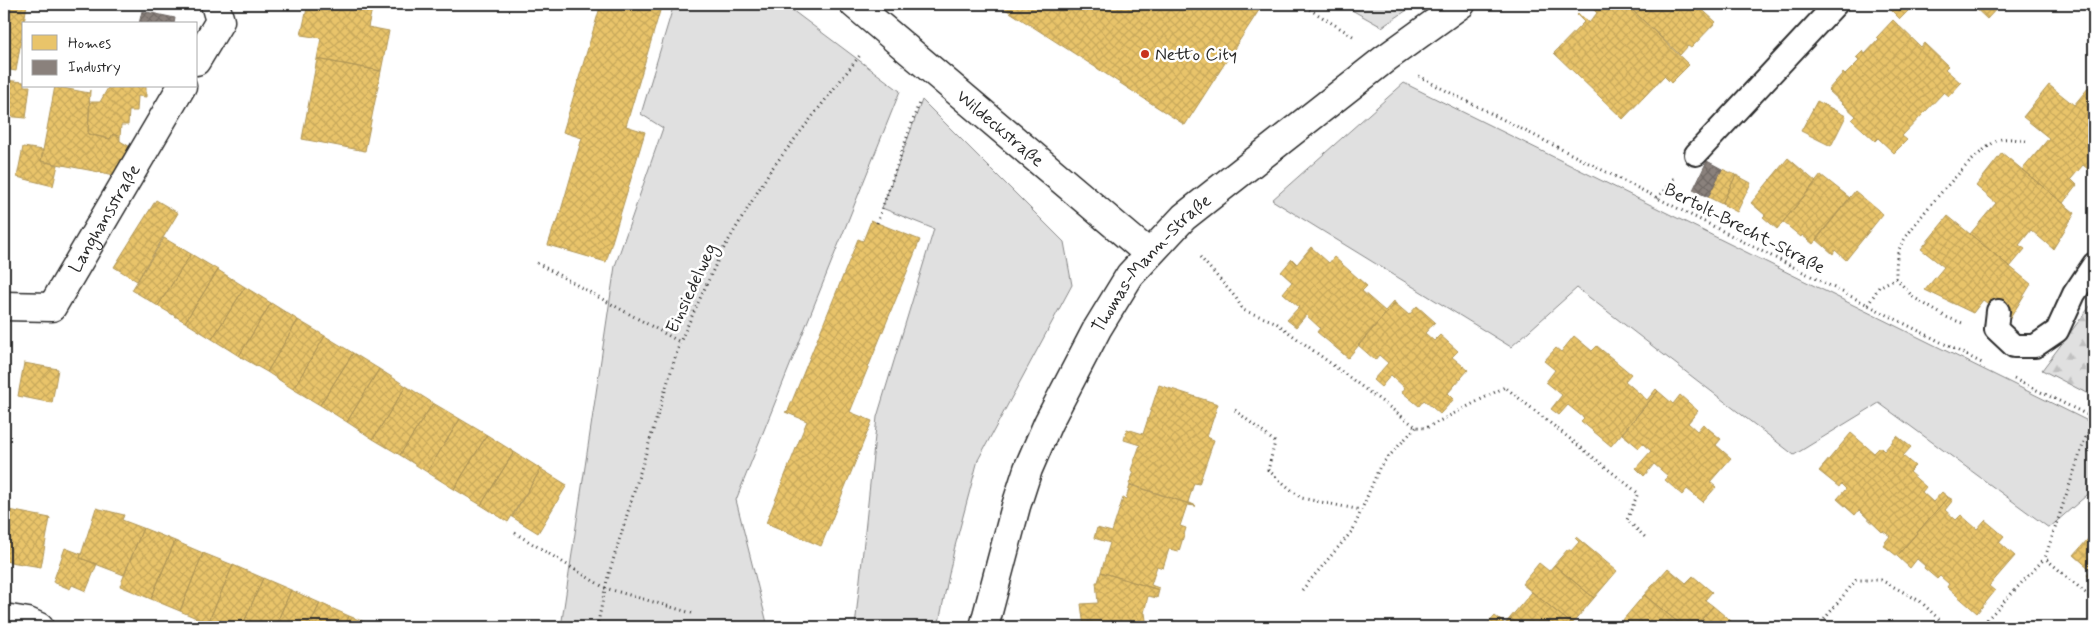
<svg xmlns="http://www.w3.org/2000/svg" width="2098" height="631" font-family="Mynerve,sans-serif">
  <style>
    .green { fill: #e0e0e0; stroke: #868686 }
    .forest { fill: url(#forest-firs); stroke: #868686 }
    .homes { fill: url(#homes-cross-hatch); stroke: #b09657 }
    .industry { fill: url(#industry-cross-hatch); stroke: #6e6764 }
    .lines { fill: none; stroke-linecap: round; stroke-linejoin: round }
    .service-casing { stroke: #2b2b2b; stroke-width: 26 }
    .minor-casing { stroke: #2b2b2b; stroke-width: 31 }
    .path { stroke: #2b2b2b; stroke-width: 3; stroke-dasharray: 1 4; stroke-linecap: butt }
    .service { stroke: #fff; stroke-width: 22 }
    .minor { stroke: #fff; stroke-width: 28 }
    .poi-dot { fill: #c8321e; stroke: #fff; stroke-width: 2 }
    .labels { text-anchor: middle; stroke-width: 5; stroke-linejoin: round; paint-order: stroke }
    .poi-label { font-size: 18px; fill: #2b2b2b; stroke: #fff; text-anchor: start }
    .street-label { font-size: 18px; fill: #2b2b2b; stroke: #fff }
  </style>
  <defs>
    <pattern id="forest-firs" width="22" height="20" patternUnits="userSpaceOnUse" patternTransform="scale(1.25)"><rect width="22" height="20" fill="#e0e0e0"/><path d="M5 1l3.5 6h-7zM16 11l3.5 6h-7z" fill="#c0c0c0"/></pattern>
    <pattern id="homes-cross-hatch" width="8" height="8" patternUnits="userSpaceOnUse" patternTransform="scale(1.25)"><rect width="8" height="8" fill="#e9c46a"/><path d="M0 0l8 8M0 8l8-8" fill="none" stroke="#c8a95c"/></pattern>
    <pattern id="industry-cross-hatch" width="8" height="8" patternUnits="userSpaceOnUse" patternTransform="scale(1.25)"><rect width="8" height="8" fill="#8a817c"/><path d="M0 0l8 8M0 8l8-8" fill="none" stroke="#716a66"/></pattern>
  </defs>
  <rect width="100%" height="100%" fill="#fff"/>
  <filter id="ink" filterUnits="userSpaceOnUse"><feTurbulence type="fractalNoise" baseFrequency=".02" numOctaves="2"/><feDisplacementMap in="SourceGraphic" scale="10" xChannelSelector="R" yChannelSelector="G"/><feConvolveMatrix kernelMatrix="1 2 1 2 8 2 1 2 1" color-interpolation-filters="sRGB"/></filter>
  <g filter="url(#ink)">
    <path class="green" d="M 674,4 L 784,4 L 900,91 L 736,500 L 768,627 L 561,627 L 615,266 L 663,128 L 641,114 Z
      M 1341,4 L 1416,4 L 1382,27 Z
      M 1404,83 L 2094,424 L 2094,489 L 2049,528 L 1879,403 L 1794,455 L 1577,288 L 1511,347 L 1272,200 Z
      M 922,100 L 1064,242 L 1072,285 L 978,460 L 954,550 L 938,627 L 855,627 L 877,417 L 934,229 L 882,208 Z"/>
    <path class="forest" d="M 2094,301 L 2094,397 L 2042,370 Z"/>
    <path class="homes" d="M 4,4 L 27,4 L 16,71 L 4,69 Z
      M 308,4 L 373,4 L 368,27 L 389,31 L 381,71 L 317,59 L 321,38 L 301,35 Z
      M 601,4 L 662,4 L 626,126 L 645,132 L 606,262 L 548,245 L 555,223 L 557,224 L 582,138 L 563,132 Z
      M 1000,4 L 1263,4 L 1185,125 L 999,5 Z
      M 1589,4 L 1626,4 L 1689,65 L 1671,83 L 1664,76 L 1623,119 L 1554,53 L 1584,22 L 1577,15 L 1578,14 L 1589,23 L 1597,13 Z
      M 1626,4 L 1696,4 L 1716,22 L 1691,48 L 1688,46 L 1680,55 Z
      M 1885,4 L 1915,4 L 1900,19 Z
      M 1971,4 L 2001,4 L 1987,19 Z
      M 1893,20 L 1921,47 L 1924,43 L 1948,66 L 1945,69 L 1961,83 L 1949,96 L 1944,92 L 1902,136 L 1907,140 L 1894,153 L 1878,138 L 1875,141 L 1852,120 L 1856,116 L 1828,90 L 1843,73 L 1845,75 L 1859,61 L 1856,58 L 1863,51 L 1865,54 L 1879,39 L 1877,37 Z
      M 317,59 L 381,71 L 365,151 L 302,139 Z
      M 4,80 L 24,82 L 24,86 L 30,86 L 26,118 L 4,116 Z
      M 2094,81 L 2094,174 L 2083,165 L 2071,179 L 2077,185 L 2063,203 L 2022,170 L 2049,138 L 2023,117 L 2049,85 L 2074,105 Z
      M 55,86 L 63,86 L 63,88 L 89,93 L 90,90 L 88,134 L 110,139 L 113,134 L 120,137 L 120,141 L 132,148 L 115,175 L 41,161 Z
      M 109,86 L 146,86 L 146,97 L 138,96 L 137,111 L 129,111 L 128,125 L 121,125 L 120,137 L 113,134 L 110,139 L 88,134 L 90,102 L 100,102 Z
      M 1817,101 L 1846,116 L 1831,146 L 1801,131 Z
      M 23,147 L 43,150 L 41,161 L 58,165 L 53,186 L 17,177 Z
      M 2002,153 L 2075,213 L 2053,249 L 2031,230 L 2019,245 L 2025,249 L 2010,267 L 1970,234 L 1996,203 L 1976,186 Z
      M 1788,158 L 1816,182 L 1777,229 L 1763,217 L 1765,215 L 1751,203 Z
      M 1722,169 L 1736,175 L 1722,204 L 1708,197 Z
      M 1736,175 L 1751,183 L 1737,212 L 1722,204 Z
      M 1821,175 L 1850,198 L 1813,244 L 1802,235 L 1801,237 L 1783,222 Z
      M 1855,191 L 1883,214 L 1846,260 L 1835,250 L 1833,254 L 1816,239 Z
      M 156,200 L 178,213 L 137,281 L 114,267 Z
      M 1948,216 L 2031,284 L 2009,320 L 1983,300 L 1973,313 L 1925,290 L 1944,267 L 1921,249 Z
      M 870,220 L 920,240 L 850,412 L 872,421 L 821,546 L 766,523 L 807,421 L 785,412 L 788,411 L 858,239 L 863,241 L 871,221 Z
      M 164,238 L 191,254 L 158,306 L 132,290 Z
      M 1311,247 L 1329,263 L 1334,257 L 1367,286 L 1362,291 L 1385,311 L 1394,301 L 1395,303 L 1348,358 L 1317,332 L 1320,328 L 1306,315 L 1296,327 L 1287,320 L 1299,307 L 1283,293 L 1292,282 L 1281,272 L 1292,259 L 1297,264 Z
      M 191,254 L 218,270 L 185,322 L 158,306 Z
      M 218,270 L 245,287 L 212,339 L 185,322 Z
      M 245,287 L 271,303 L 239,356 L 212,339 Z
      M 271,303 L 298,320 L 267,372 L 239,356 Z
      M 1395,303 L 1409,315 L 1417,306 L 1435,322 L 1425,333 L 1434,341 L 1440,335 L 1458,351 L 1452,357 L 1468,370 L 1448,393 L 1454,399 L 1440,414 L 1424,400 L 1419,406 L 1402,392 L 1405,388 L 1391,375 L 1381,387 L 1373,380 L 1388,363 L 1379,355 L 1375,360 L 1358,345 Z
      M 298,320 L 325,336 L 293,389 L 267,372 Z
      M 325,336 L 353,353 L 320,405 L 293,389 Z
      M 1574,336 L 1592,351 L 1597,346 L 1631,374 L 1625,381 L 1647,400 L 1656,389 L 1658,391 L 1611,446 L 1581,421 L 1584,418 L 1568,405 L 1559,415 L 1551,409 L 1562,395 L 1546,382 L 1555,370 L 1544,361 L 1556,348 L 1561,352 Z
      M 353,353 L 379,369 L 347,422 L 320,405 Z
      M 24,363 L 58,369 L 52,403 L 18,396 Z
      M 379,369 L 406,386 L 373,439 L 347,422 Z
      M 1159,385 L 1218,404 L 1207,437 L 1214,440 L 1199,484 L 1194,483 L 1188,502 L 1196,506 L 1129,484 L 1134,472 L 1131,470 L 1140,445 L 1124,440 L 1127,429 L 1143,434 Z
      M 406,386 L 433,403 L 400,455 L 373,439 Z
      M 1658,391 L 1673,404 L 1680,395 L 1698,411 L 1688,423 L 1697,431 L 1703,424 L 1721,439 L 1716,445 L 1731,458 L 1710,482 L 1716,487 L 1703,502 L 1687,489 L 1682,495 L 1665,480 L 1668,476 L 1654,464 L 1644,476 L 1636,468 L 1651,451 L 1643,444 L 1639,448 L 1622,434 Z
      M 433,403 L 460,419 L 427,472 L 400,455 Z
      M 460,419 L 487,435 L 454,489 L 427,472 Z
      M 1851,433 L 1874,453 L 1880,447 L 1884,451 L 1897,436 L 1911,447 L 1903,456 L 1915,466 L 1909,472 L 1926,487 L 1922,492 L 1933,502 L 1942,492 L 1948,497 L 1897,556 L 1883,545 L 1890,536 L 1883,531 L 1882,532 L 1859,510 L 1855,515 L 1837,499 L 1846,489 L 1841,484 L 1839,487 L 1819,471 Z
      M 487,435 L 514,452 L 481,505 L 454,489 Z
      M 514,452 L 541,469 L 508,522 L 481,505 Z
      M 541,469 L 567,485 L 538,533 L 512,517 Z
      M 1130,485 L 1196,506 L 1187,505 L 1180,526 L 1186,528 L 1179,551 L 1169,549 L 1163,568 L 1157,566 L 1151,585 L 1159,588 L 1159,590 L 1101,572 L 1110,543 L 1094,538 L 1097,528 L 1112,532 L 1123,498 L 1126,499 Z
      M 1948,497 L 1953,500 L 1945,510 L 1956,520 L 1961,515 L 1977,529 L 1985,520 L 2004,536 L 1999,542 L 2015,556 L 1989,586 L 1995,591 L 1977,613 L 1947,587 L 1949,584 L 1940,576 L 1937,579 L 1924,568 L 1925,566 L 1917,559 L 1910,568 L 1897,556 Z
      M 96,508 L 124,515 L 122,520 L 143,528 L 124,575 L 80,558 Z
      M 4,509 L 50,518 L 41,567 L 4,561 Z
      M 143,528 L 175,541 L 151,599 L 120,586 Z
      M 2094,532 L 2094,581 L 2087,575 L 2091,570 L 2074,555 Z
      M 1576,537 L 1617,571 L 1594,598 L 1554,565 L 1568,549 L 1571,551 L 1579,542 L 1575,538 Z
      M 175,541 L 203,553 L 180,611 L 151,599 Z
      M 65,548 L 81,554 L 80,558 L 97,564 L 86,591 L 72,585 L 70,589 L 53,582 Z
      M 203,553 L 233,565 L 208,623 L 180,611 Z
      M 1539,563 L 1549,571 L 1554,565 L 1594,598 L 1572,624 L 1522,584 Z
      M 233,565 L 263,578 L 242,627 L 218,627 L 208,623 Z
      M 1668,568 L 1686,583 L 1693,576 L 1712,592 L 1705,600 L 1713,606 L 1702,619 L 1709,624 L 1706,627 L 1684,627 L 1644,595 Z
      M 1101,572 L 1159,590 L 1157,598 L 1148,596 L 1144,613 L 1145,613 L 1147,627 L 1084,627 L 1081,604 L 1098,603 L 1096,582 L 1098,582 Z
      M 263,578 L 291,590 L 275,627 L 242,627 Z
      M 291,590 L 320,603 L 309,627 L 275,627 Z
      M 1532,592 L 1572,624 L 1570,627 L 1521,627 L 1510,618 Z
      M 1644,595 L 1684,627 L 1630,627 L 1622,621 Z
      M 320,603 L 349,616 L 344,627 L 309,627 Z
      M 1713,606 L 1732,622 L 1727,627 L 1706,627 L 1709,624 L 1702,619 Z
      M 349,616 L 377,627 L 344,627 Z
      M 1495,616 L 1505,624 L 1510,618 L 1521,627 L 1485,627 Z
      M 1622,621 L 1630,627 L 1617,627 Z"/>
    <path class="industry" d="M 142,11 L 175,18 L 174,24 L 139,24 Z
      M 1707,161 L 1722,169 L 1708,197 L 1693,190 Z"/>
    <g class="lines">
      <g class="service-casing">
        <path id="service" d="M 1696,154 L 1836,4
          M 1998,311 L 1996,329 L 2014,346 L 2035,346 L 2057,331 L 2074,294 L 2094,264"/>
      </g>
      <g class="minor-casing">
        <g id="minor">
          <path id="s1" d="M 854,4 L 1148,253"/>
          <path d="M 196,61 L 220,21 L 215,4"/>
          <path id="s2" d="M 4,306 L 52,307 L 182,86"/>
          <path d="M 4,618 L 28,622 L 39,627"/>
          <path id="s3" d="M 984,627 L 1016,506 L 1028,469 L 1048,423 L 1097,329 L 1130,275 L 1184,217 L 1386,58 L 1461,4"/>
        </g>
      </g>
      <path class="path" d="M 1301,4 L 1356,38
        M 1419,76 L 1439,87 L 1984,364
        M 1657,198 L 1676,176
        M 877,223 L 919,103
        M 1200,257 L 1236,298 L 1243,310 L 1275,322 L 1416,427 L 1426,428 L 1505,387 L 1638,493 L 1627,520 L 1647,539
        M 537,263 L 680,342
        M 1896,278 L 1913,297 L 1946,317 L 1965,324
        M 1868,305 L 1879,287 L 1896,278 C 1896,268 1896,256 1900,247 C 1910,226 1981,142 2002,139 C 2009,138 2019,140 2026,141
        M 2014,379 L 2094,418
        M 1235,410 L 1275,442 L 1268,470 L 1301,498 L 1361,510
        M 2094,419 L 2085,439 L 2045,558 L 2094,600
        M 515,533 L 605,588 L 695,614
        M 1302,590 L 1353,530 L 1380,466 L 1416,427
        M 597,627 L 607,580 L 680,342 L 721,253 L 770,171 L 861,54
        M 1818,627 L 1856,580 L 1881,580 L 1920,601 L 1947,627
        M 1980,627 L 2045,558"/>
      <use href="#service" class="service"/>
      <use href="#minor" class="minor"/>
    </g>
  </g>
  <circle class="poi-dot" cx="1145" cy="54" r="5"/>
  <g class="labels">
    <g class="poi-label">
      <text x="1155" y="60">Netto City</text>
    </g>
    <g class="street-label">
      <text dy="6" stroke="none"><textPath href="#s1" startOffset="192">Wildeckstraße</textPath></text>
      <text dy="6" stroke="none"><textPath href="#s2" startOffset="151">Langhansstraße</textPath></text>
      <text transform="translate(1745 228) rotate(27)" y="6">Bertolt-Brecht-Straße</text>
      <text dy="6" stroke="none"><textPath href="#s3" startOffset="406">Thomas-Mann-Straße</textPath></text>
      <text transform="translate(691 288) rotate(-65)" y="6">Einsiedelweg</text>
    </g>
  </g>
  <rect width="2098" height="631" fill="none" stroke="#fff" stroke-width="20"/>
  <rect x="10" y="10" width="2078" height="611" fill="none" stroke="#2b2b2b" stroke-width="2" filter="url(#ink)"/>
  <rect x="22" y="22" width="175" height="65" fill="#ffffff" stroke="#aaaaaa"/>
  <rect x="32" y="35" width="25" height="15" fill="#e9c46a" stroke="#aaaaaa"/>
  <text x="68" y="48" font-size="15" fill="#2b2b2b">Homes</text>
  <rect x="32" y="60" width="25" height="15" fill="#8a817c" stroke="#aaaaaa"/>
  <text x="68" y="72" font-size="15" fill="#2b2b2b">Industry</text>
</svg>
